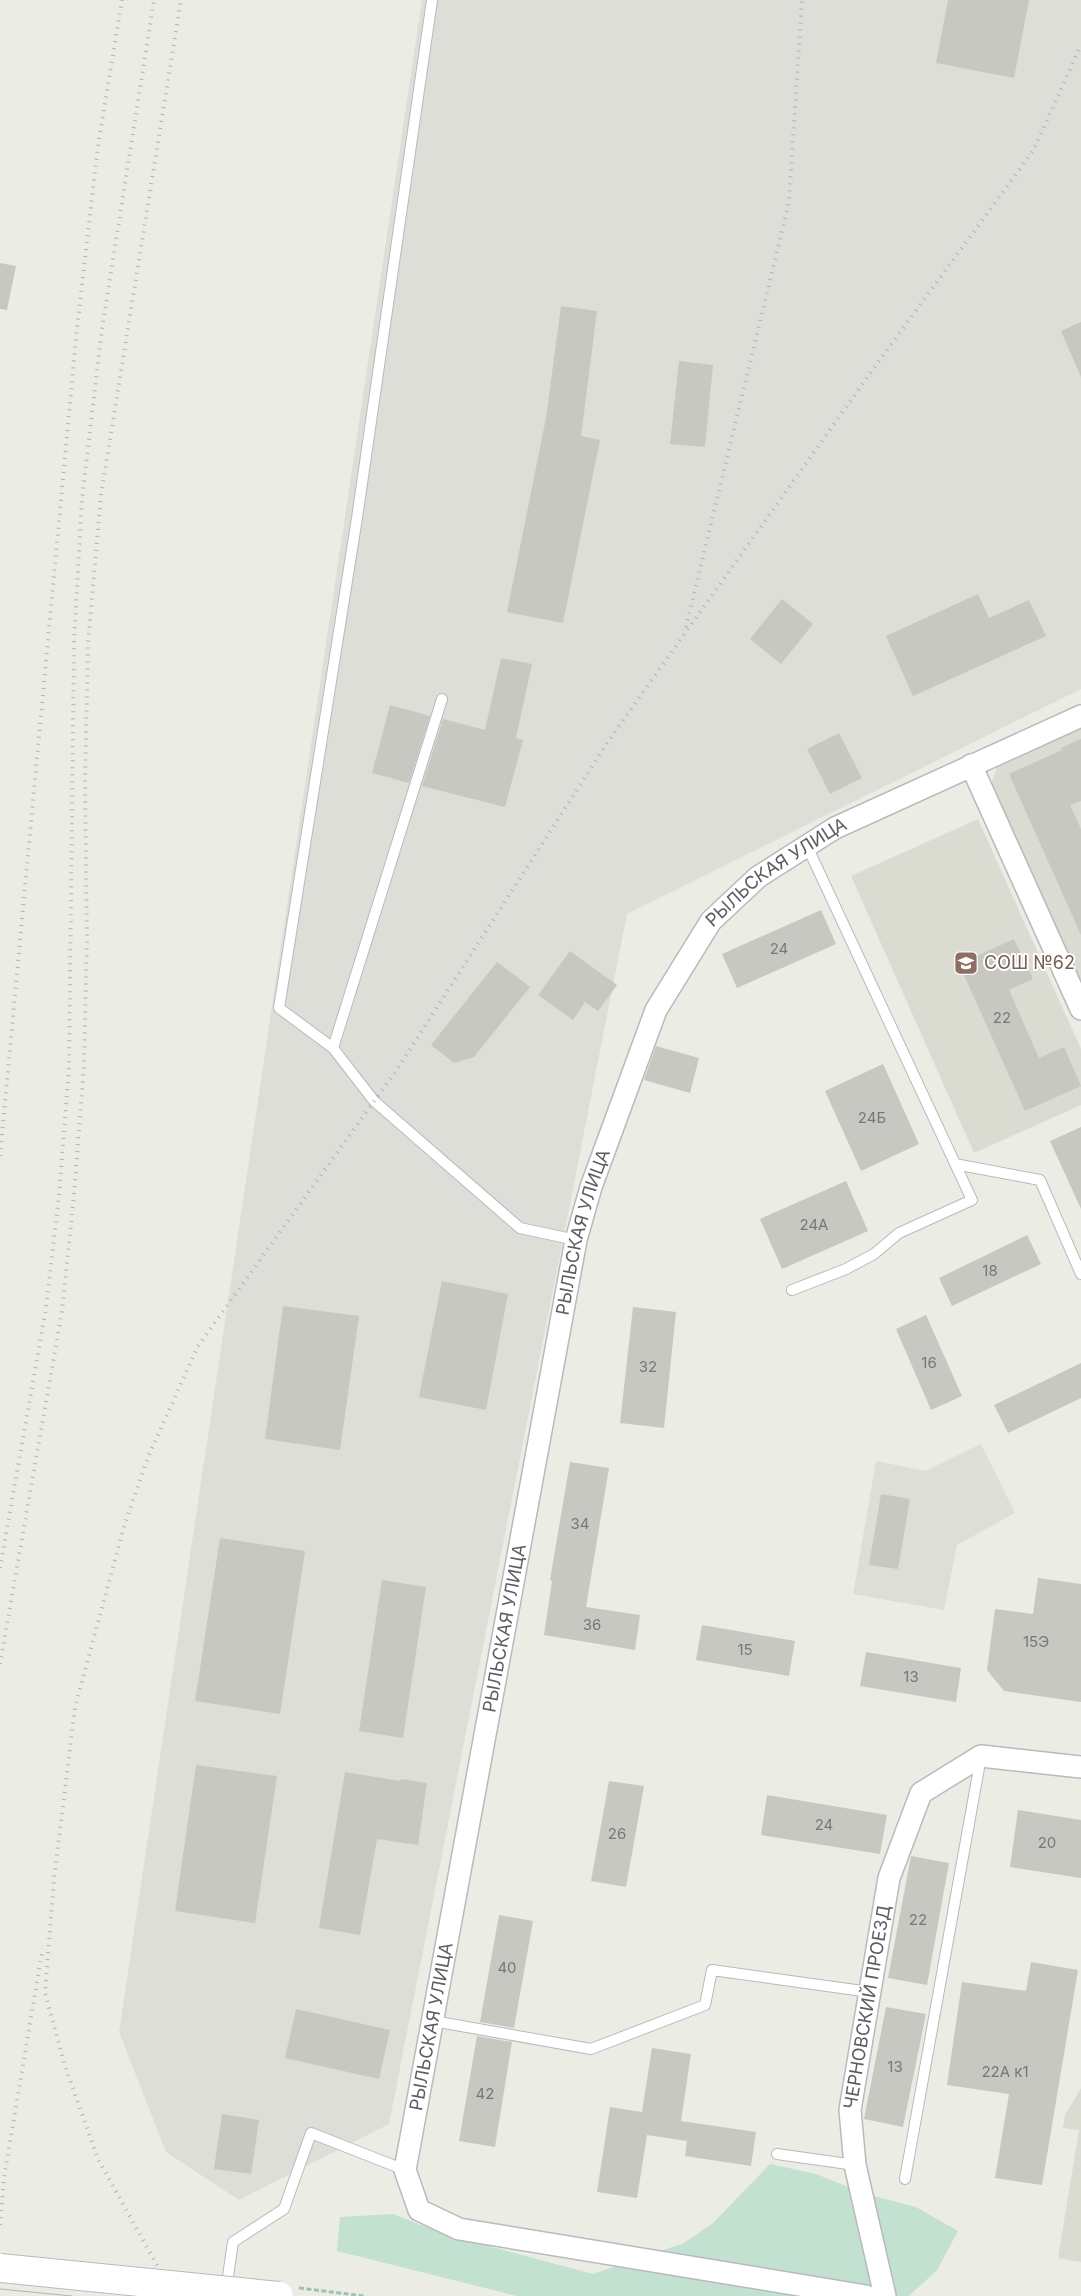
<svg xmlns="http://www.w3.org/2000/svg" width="1081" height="2296" font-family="Inter,sans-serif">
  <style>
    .industrial { fill: #deded8 }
    .education { fill: #dadcd2 }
    .green { fill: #c3e1d0 }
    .building { fill: #c7c8c1 }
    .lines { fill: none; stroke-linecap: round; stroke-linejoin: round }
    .lane-casing { stroke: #b9b9be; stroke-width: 12 }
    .street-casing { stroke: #b9b9be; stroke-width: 24 }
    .lane { stroke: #fff; stroke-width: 10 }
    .street { stroke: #fff; stroke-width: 21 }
    .tram { stroke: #b2b2b3; stroke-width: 1 }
    .rail { stroke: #b2b2b3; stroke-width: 4; stroke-dasharray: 1 6; stroke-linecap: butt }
    .secondary-bridge-casing { stroke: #bab9c0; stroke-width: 30; stroke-linecap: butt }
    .path-bridge { stroke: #9dc1b6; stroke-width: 3; stroke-dasharray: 5 2.5; stroke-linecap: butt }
    .secondary-bridge { stroke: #fff; stroke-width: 28 }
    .labels { text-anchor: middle; stroke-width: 4; stroke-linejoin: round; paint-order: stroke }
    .number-label { font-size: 15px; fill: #77777a }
    .street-label { font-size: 18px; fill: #5c5c63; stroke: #fff }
    .education-label { font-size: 18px; fill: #785e54; stroke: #fff; text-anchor: start }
  </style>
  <rect width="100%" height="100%" fill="#ebede4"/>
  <path class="industrial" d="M 422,0 L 1081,0 L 1081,689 L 627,914 L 389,2124 L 239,2200 L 166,2152 L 119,2032 Z
    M 981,1444 L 1015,1513 L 957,1545 L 944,1610 L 853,1594 L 876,1461 L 925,1471 Z"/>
  <path class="education" d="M 1081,727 L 1081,987 L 989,790 L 999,762 Z
    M 978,819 L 1081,1049 L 1081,1105 L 974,1153 L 851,876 Z
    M 1081,2088 L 1081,2262 L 1058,2258 L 1079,2130 L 1063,2128 L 1065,2115 Z"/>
  <path class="green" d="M 770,2164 L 816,2174 L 866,2194 L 916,2207 L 958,2231 L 937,2270 L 909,2296 L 517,2296 L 337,2251 L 340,2217 L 393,2214 L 447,2235 L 593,2274 L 684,2243 L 713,2223 Z"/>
  <path class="building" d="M 948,0 L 1029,0 L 1014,78 L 936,63 Z
    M 0,263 L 16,266 L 7,310 L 0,309 Z
    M 561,306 L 597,311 L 581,436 L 600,440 L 563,623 L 507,612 L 546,418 Z
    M 1081,322 L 1081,377 L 1061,331 Z
    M 679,361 L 713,365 L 705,447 L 670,444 Z
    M 978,594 L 989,618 L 1029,600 L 1046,636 L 913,696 L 886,636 Z
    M 782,599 L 813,624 L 781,664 L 750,639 Z
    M 501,658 L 532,664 L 516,738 L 523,740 L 505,807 L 422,786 L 443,719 L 485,730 Z
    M 390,705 L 430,716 L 409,783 L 372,773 Z
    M 839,733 L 862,778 L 830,794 L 807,749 Z
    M 1081,739 L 1081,801 L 1070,805 L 1081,829 L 1081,935 L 1009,774 L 1062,750 L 1061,748 Z
    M 821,910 L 836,944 L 737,988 L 722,954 Z
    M 1014,939 L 1033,979 L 1009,990 L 1039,1058 L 1064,1047 L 1081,1086 L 1025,1111 L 959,964 Z
    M 570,951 L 617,985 L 598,1011 L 585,1002 L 573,1020 L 538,995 Z
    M 497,962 L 530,987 L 474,1057 L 454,1063 L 431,1045 Z
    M 656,1046 L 699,1058 L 690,1093 L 644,1080 Z
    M 883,1064 L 919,1144 L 861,1171 L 825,1091 Z
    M 1081,1127 L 1081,1209 L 1050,1141 Z
    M 846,1181 L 868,1231 L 782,1269 L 760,1219 Z
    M 1027,1235 L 1041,1264 L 952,1306 L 939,1278 Z
    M 442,1281 L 508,1294 L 486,1410 L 419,1397 Z
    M 283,1306 L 359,1316 L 340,1450 L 265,1439 Z
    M 633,1307 L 676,1312 L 664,1428 L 620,1423 Z
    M 926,1315 L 962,1396 L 931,1410 L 896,1329 Z
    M 1081,1363 L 1081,1398 L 1008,1433 L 994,1405 Z
    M 570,1462 L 609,1468 L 586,1607 L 640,1615 L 635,1650 L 544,1635 L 552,1581 L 550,1580 Z
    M 881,1494 L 910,1499 L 898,1569 L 869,1565 Z
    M 220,1538 L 305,1551 L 280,1714 L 195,1701 Z
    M 1038,1578 L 1081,1584 L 1081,1702 L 1004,1691 L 987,1670 L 995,1609 L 1033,1614 Z
    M 382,1580 L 426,1587 L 403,1738 L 359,1731 Z
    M 702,1625 L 795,1641 L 789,1676 L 696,1660 Z
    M 866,1652 L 961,1668 L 956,1702 L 860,1686 Z
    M 196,1765 L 277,1776 L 255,1923 L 175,1911 Z
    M 345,1772 L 400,1781 L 401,1779 L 427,1783 L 418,1845 L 377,1839 L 360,1935 L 319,1928 Z
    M 609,1781 L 644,1786 L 626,1887 L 591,1881 Z
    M 767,1795 L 887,1815 L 880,1854 L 761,1835 Z
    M 1018,1810 L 1081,1820 L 1081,1878 L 1010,1867 Z
    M 911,1856 L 949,1863 L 927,1985 L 888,1978 Z
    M 499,1915 L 533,1921 L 514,2028 L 480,2022 Z
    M 1031,1962 L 1078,1970 L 1042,2185 L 995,2178 L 1009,2094 L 947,2085 L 962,1982 L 1026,1991 Z
    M 886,2007 L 926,2014 L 903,2127 L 864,2119 Z
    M 296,2009 L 390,2030 L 379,2079 L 285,2058 Z
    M 477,2036 L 512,2042 L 495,2147 L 459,2141 Z
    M 652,2048 L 691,2054 L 681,2121 L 756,2132 L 751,2166 L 685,2156 L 687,2141 L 647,2135 L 637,2198 L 597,2192 L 610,2107 L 642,2112 Z
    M 222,2114 L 259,2120 L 251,2174 L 214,2169 Z"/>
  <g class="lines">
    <g class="lane-casing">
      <path id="lane" d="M 442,699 L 333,1048 L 374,1101 L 520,1228 L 576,1240
        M 333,1048 L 279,1008 L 357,518 L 432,0
        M 955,1164 L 1040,1180 L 1081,1274
        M 792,1290 L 846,1269 L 874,1254 L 899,1233 L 972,1200 L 807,846
        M 433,2021 L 591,2049 L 705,2005 L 712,1970 L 870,1992
        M 777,2154 L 855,2165
        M 905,2179 L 981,1757
        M 226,2290 L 233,2242 L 284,2209 L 311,2133 L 405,2170"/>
    </g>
    <g class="street-casing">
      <g id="street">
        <path d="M 971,765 L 1081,1009"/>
        <path id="s1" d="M 866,2296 L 459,2229 L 419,2210 L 405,2170 L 576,1240 L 591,1187 L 656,1010 L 711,921 L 758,877 L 835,828 L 1081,716"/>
        <path id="s2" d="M 885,2296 L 855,2165 L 850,2110 L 889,1878 L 921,1793 L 981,1756 L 1081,1767"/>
      </g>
    </g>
    <use href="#lane" class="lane"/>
    <use href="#street" class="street"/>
    <path class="tram" d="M 0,2281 L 149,2296
      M 0,2289 L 72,2296"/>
    <path class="rail" d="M 686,627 L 789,202 L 802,0
      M 0,1156 L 77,328 L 98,146 L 122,0
      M 0,1568 L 46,1308 L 59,1195 L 69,1068 L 74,642 L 82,499 L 102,329 L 154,0
      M 0,1664 L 62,1311 L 74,1195 L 84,1066 L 87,939 L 85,782 L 88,644 L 101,495 L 181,0
      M 0,2225 L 4,2178 L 42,1952
      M 174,2296 L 98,2159 L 65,2066 L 45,1993 L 54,1879 L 75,1707 L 125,1523 L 148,1457 L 198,1346 L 398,1068 L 607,743 L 876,365 L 1033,151 L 1081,45"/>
    <g class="secondary-bridge-casing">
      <path id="secondary-bridge" d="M 0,2268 L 279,2296"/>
    </g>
    <path class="path-bridge" d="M 299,2288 L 364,2296"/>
    <use href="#secondary-bridge" class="secondary-bridge"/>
  </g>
  <defs>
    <g id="school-square" transform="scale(1.25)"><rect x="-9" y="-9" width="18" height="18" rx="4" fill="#8d6e63" stroke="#fff"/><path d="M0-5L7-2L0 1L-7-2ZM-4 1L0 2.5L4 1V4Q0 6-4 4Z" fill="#fff"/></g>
  </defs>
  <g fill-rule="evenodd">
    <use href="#school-square" x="966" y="963"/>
  </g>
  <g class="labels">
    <g class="number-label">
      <text x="779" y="954">24</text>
      <text x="1002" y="1023">22</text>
      <text x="872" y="1123">24Б</text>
      <text x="814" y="1230">24А</text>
      <text x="990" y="1276">18</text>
      <text x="929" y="1368">16</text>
      <text x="648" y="1372">32</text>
      <text x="580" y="1529">34</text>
      <text x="592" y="1630">36</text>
      <text x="1036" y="1647">15Э</text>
      <text x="745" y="1655">15</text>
      <text x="911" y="1682">13</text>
      <text x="824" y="1830">24</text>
      <text x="617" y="1839">26</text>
      <text x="1047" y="1848">20</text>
      <text x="918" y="1925">22</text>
      <text x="507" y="1973">40</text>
      <text x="895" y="2072">13</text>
      <text x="1005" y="2077">22А к1</text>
      <text x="485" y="2099">42</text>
    </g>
    <g class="street-label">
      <text dy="6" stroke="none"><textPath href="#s1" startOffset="1875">РЫЛЬСКАЯ УЛИЦА</textPath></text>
      <text dy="6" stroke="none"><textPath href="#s1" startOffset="1454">РЫЛЬСКАЯ УЛИЦА</textPath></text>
      <text dy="6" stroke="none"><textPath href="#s1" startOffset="1050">РЫЛЬСКАЯ УЛИЦА</textPath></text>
      <text dy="6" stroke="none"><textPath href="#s2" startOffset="294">ЧЕРНОВСКИЙ ПРОЕЗД</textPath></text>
      <text dy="6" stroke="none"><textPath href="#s1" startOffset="645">РЫЛЬСКАЯ УЛИЦА</textPath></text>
    </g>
    <g class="education-label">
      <text x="984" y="969">СОШ №62</text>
    </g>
  </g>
</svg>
